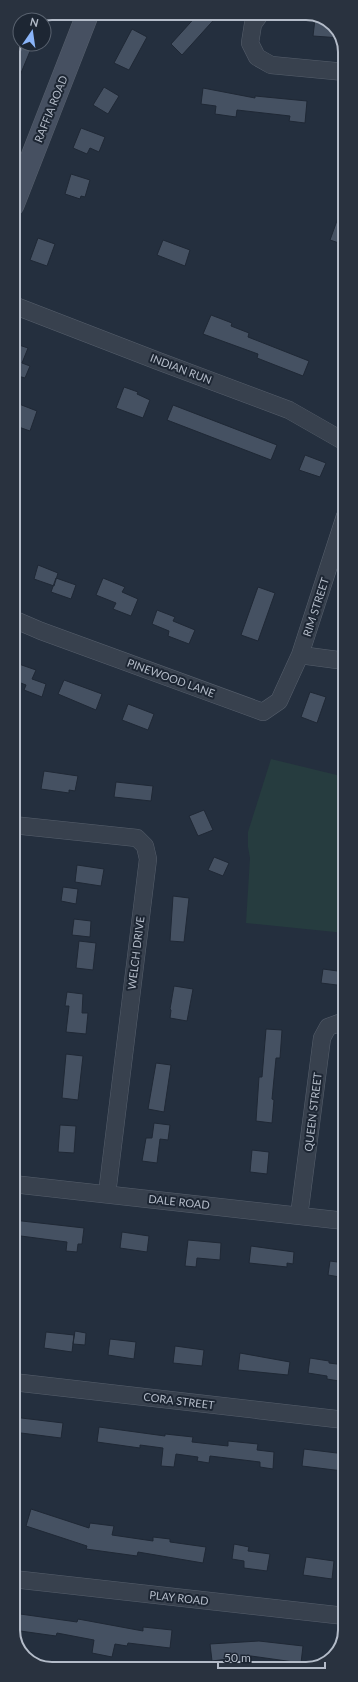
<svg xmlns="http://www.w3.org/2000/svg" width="358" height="1682" font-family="Lato,sans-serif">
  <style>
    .green { fill: #263c3f }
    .building { fill: #455162; stroke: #1f2835 }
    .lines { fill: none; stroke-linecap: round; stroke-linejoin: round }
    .street-casing { stroke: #565f6c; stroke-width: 18 }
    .secondary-casing { stroke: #565f6c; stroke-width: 23 }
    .street { stroke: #38414e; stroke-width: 17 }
    .secondary { stroke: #465061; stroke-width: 22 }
    .labels { text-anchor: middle; stroke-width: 4; stroke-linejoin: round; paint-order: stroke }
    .street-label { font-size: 11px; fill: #b4bcc9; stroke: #1d2633 }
    .rim { fill: none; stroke: #b4bcc9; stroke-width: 2 }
  </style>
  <rect width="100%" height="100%" fill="#242f3e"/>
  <path class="green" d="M 271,759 L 345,777 L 345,933 L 246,923 L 250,858 L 248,847 L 248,832 Z"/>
  <path class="building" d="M 199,13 L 220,13 L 182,55 L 171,44 Z
    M 315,19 L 326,21 L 333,24 L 341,38 L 313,36 Z
    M 132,29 L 147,37 L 129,70 L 114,63 Z
    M 16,44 L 33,44 L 14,90 L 13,52 Z
    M 104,87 L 119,96 L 108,114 L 93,105 Z
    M 203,88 L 255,98 L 255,96 L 307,101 L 305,123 L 289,121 L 290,116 L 237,110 L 236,117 L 215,114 L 216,106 L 201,104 Z
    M 81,128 L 105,137 L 99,152 L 90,148 L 87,154 L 73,148 Z
    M 71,174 L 90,180 L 85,197 L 81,196 L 80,199 L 65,194 Z
    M 343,204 L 345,204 L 345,245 L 330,240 Z
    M 38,238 L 55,244 L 47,266 L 30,260 Z
    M 163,240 L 190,250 L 185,266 L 157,255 Z
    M 211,315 L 232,323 L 231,326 L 249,333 L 248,337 L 309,361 L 303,376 L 257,358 L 258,354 L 203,334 Z
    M 13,343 L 28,348 L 22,363 L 30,366 L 25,378 L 18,376 L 15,384 L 13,384 Z
    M 124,387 L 138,392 L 137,394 L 150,400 L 143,418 L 116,408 Z
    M 19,404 L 37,411 L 30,431 L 13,425 L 13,413 L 15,413 Z
    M 173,405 L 277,445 L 271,460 L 167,420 Z
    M 305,455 L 326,463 L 320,477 L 299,470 Z
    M 38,565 L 58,573 L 54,586 L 34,579 Z
    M 56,578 L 76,585 L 71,599 L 51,592 Z
    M 103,578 L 125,587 L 122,592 L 138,599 L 131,616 L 113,609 L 116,603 L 96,595 Z
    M 258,587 L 275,593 L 258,641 L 241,635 Z
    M 157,610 L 175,617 L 173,621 L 195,630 L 189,644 L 168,636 L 169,631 L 152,624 Z
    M 13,662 L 36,670 L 32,679 L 46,684 L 42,697 L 24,690 L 26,685 L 13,680 Z
    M 64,680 L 102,694 L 96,710 L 58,694 Z
    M 310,692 L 326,697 L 317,723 L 301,717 Z
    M 128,704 L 154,714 L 148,730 L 122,720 Z
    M 44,771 L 78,776 L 75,791 L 69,790 L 69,793 L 41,789 Z
    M 116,782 L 153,786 L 151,801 L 114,797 Z
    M 204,810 L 213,830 L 198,836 L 189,816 Z
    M 214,857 L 229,863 L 223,876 L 208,870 Z
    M 77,865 L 104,869 L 101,886 L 75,882 Z
    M 63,887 L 78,889 L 76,904 L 61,901 Z
    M 173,896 L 189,898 L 184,942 L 170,941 Z
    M 74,919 L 91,921 L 90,937 L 72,935 Z
    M 79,941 L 96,943 L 93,970 L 76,968 Z
    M 323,969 L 345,972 L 345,986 L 321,983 Z
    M 174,986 L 193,989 L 187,1021 L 170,1018 L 171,1010 L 170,1009 Z
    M 67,992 L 83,994 L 82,1013 L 88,1013 L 86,1034 L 66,1032 L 69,1006 L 65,1006 Z
    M 266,1029 L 282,1030 L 280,1058 L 276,1058 L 272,1099 L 274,1100 L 272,1123 L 256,1121 L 259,1077 L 262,1077 Z
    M 66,1054 L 83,1056 L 78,1100 L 62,1098 Z
    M 156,1063 L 171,1065 L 164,1112 L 148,1109 Z
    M 154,1123 L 170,1125 L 168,1140 L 160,1139 L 157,1163 L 142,1161 L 146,1138 L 152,1138 Z
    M 60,1125 L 76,1126 L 74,1153 L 58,1152 Z
    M 252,1150 L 269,1152 L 267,1174 L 250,1172 Z
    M 13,1220 L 84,1228 L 82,1244 L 78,1244 L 77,1252 L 66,1251 L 67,1242 L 13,1235 Z
    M 122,1232 L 149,1236 L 147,1252 L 120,1248 Z
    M 188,1240 L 221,1243 L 220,1260 L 197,1258 L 196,1267 L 185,1266 Z
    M 251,1246 L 294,1252 L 293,1264 L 287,1263 L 287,1267 L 249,1263 Z
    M 330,1261 L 345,1263 L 345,1274 L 341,1273 L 340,1277 L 328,1275 Z
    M 75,1331 L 86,1333 L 85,1345 L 73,1344 Z
    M 46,1332 L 74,1335 L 72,1352 L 44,1348 Z
    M 110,1339 L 136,1342 L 134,1359 L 108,1355 Z
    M 175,1346 L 204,1350 L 202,1366 L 173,1363 Z
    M 240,1353 L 290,1362 L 288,1375 L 238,1370 Z
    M 310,1358 L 329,1361 L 329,1363 L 345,1365 L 345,1382 L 327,1379 L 327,1376 L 308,1373 Z
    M 13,1417 L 63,1423 L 61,1438 L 13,1432 Z
    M 99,1427 L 165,1436 L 165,1434 L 193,1437 L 192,1442 L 228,1446 L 228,1441 L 258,1444 L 257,1450 L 274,1452 L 273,1469 L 260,1467 L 260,1462 L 210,1456 L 209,1463 L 197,1461 L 198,1457 L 176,1454 L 174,1467 L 161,1466 L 163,1448 L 140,1445 L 140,1448 L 97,1442 Z
    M 304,1449 L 345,1454 L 343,1471 L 302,1466 Z
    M 31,1509 L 89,1528 L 90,1523 L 114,1526 L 112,1535 L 153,1541 L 153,1537 L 170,1539 L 170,1542 L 206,1547 L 203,1563 L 138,1552 L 137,1556 L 86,1549 L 87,1546 L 26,1526 Z
    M 234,1544 L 249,1547 L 248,1551 L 270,1554 L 267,1571 L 244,1568 L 244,1561 L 232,1559 Z
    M 306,1557 L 334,1561 L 332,1579 L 303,1575 Z
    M 13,1613 L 77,1622 L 78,1619 L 143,1631 L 143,1627 L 172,1630 L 170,1648 L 128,1643 L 127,1646 L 115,1644 L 112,1657 L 92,1653 L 94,1640 L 57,1633 L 56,1636 L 13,1630 Z
    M 259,1641 L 303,1646 L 301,1663 L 251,1656 L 252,1669 L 228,1669 L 228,1659 L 212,1661 L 210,1644 Z"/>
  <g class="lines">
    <g class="street-casing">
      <path id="street" d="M 261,13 L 253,24 L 250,43 L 257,57 L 271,65 L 345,72
        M 13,305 L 158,361 L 289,410 L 345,442
        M 13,619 L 41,631 L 263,712 L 279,701 L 300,655 L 345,516
        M 300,655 L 345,661
        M 13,825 L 137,838 L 145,846 L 148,859 L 107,1194
        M 13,1184 L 345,1221
        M 299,1216 L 322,1038 L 328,1027 L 339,1023 L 345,1023
        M 13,1382 L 345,1420
        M 13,1579 L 345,1616"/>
    </g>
    <g class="secondary-casing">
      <path id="secondary" d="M 13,205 L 88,13"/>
    </g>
    <use href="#street" class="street"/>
    <use href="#secondary" class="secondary"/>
  </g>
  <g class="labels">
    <g class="street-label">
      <text transform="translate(51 109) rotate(-68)" y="4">RAFFIA ROAD</text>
      <text transform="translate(181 369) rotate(21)" y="4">INDIAN RUN</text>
      <text transform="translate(316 607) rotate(-72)" y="4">RIM STREET</text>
      <text transform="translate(171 678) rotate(20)" y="4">PINEWOOD LANE</text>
      <text transform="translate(136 953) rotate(-83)" y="4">WELCH DRIVE</text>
      <text transform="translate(313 1112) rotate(-83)" y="4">QUEEN STREET</text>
      <text transform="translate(179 1202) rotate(6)" y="4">DALE ROAD</text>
      <text transform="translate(179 1401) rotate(7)" y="4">CORA STREET</text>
      <text transform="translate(179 1598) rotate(6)" y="4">PLAY ROAD</text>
    </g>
  </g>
  <path d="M0 0H358V1682H0ZM52 20H306A32 32 0 0 1 338 52V1630A32 32 0 0 1 306 1662H52A32 32 0 0 1 20 1630V52A32 32 0 0 1 52 20Z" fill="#29323f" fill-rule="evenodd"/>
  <path class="rim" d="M52 20H306A32 32 0 0 1 338 52V1630A32 32 0 0 1 306 1662H52A32 32 0 0 1 20 1630V52A32 32 0 0 1 52 20Z"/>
  <g transform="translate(32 32) rotate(13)"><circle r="19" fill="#1d2633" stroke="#59626f"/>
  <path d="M0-3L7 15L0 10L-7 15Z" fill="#8ab4f8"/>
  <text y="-6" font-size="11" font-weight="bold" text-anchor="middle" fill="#b4bcc9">N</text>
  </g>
  <path d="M218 1662v6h107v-6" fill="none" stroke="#b4bcc9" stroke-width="2"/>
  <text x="224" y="1662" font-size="12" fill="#b4bcc9" stroke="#1d2633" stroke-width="3" paint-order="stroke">50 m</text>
</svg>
